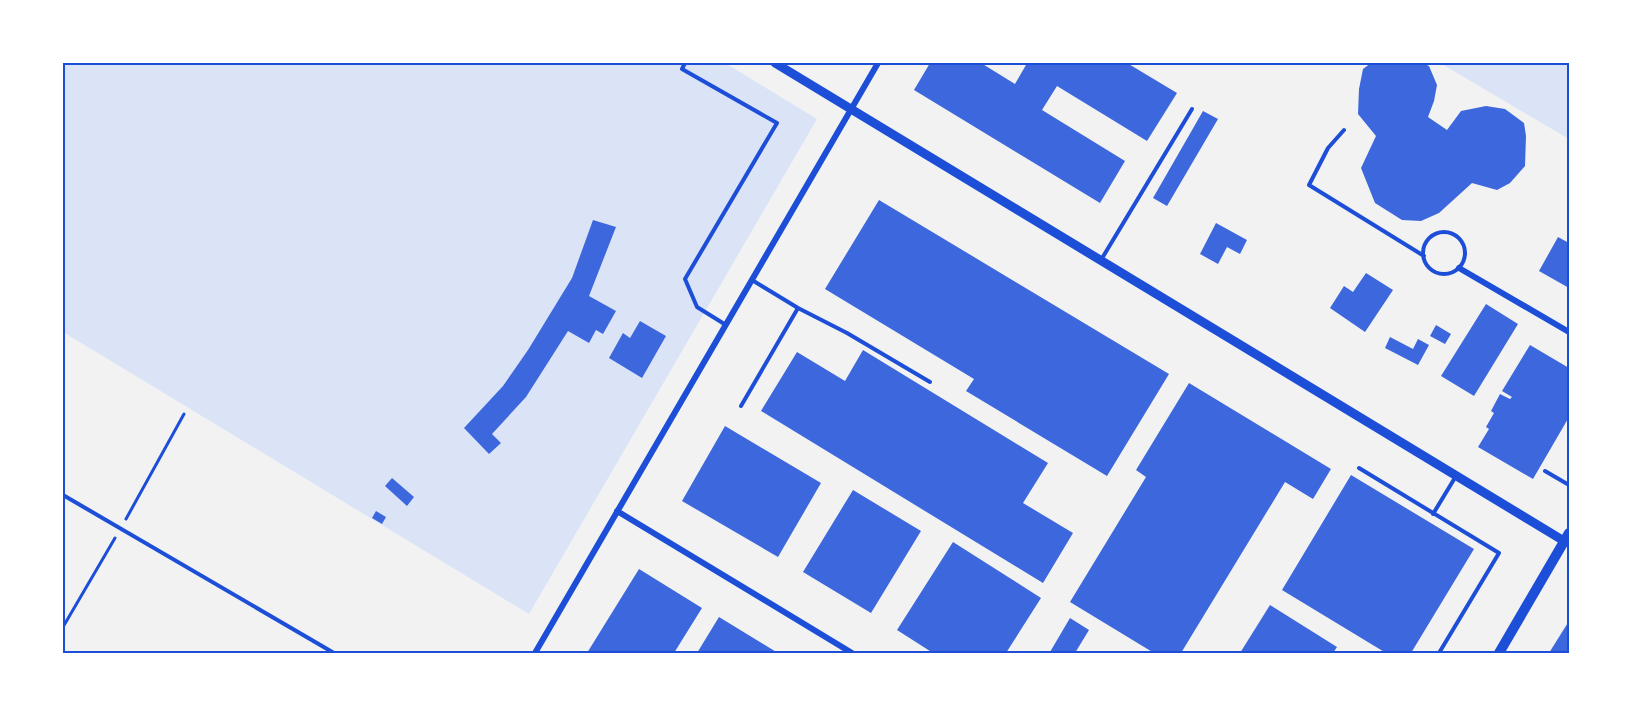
<svg xmlns="http://www.w3.org/2000/svg" width="1632" height="716" font-family="Overpass,sans-serif">
  <style>
    .green { fill: #dbe4f7 }
    .building { fill: #3d67dc }
    .lines { fill: none; stroke-linecap: round; stroke-linejoin: round }
    .path { stroke: #1d4ed8; stroke-width: 3 }
    .service { stroke: #1d4ed8; stroke-width: 4 }
    .minor { stroke: #1d4ed8; stroke-width: 6 }
    .tertiary { stroke: #1d4ed8; stroke-width: 9 }
    .secondary { stroke: #1d4ed8; stroke-width: 10 }
    .neatline { fill: none; stroke: #1d4ed8; stroke-width: 2 }
  </style>
  <rect width="100%" height="100%" fill="#f2f2f2"/>
  <path class="green" d="M 63,63 L 725,63 L 817,119 L 529,614 L 63,332 Z
    M 1440,63 L 1569,63 L 1569,139 L 1567,138 Z"/>
  <path class="building" d="M 930,63 L 981,63 L 1015,84 L 1026,65 L 1023,63 L 1127,63 L 1177,93 L 1147,141 L 1057,86 L 1042,110 L 1125,161 L 1100,203 L 914,90 Z
    M 1371,63 L 1422,63 L 1429,66 L 1437,85 L 1434,101 L 1428,117 L 1447,130 L 1461,111 L 1486,106 L 1505,109 L 1524,123 L 1526,136 L 1525,166 L 1510,183 L 1497,190 L 1472,183 L 1439,213 L 1421,221 L 1402,220 L 1375,203 L 1361,168 L 1376,136 L 1358,114 L 1359,89 L 1363,69 Z
    M 1203,111 L 1218,119 L 1167,206 L 1153,198 Z
    M 879,200 L 1169,374 L 1107,476 L 966,391 L 974,379 L 825,289 Z
    M 593,220 L 616,227 L 589,296 L 616,311 L 603,334 L 596,330 L 589,343 L 568,331 L 526,397 L 492,434 L 501,443 L 489,454 L 464,428 L 503,386 L 528,350 L 572,278 Z
    M 1216,223 L 1247,240 L 1240,254 L 1227,247 L 1218,264 L 1200,254 Z
    M 1558,237 L 1569,243 L 1569,288 L 1539,271 Z
    M 1366,273 L 1393,290 L 1365,332 L 1330,308 L 1344,286 L 1353,292 Z
    M 1486,304 L 1518,324 L 1474,396 L 1441,376 Z
    M 640,321 L 666,336 L 642,378 L 609,358 L 623,333 L 630,338 Z
    M 1436,325 L 1451,334 L 1445,344 L 1430,336 Z
    M 1390,337 L 1413,349 L 1418,339 L 1429,345 L 1418,365 L 1385,348 Z
    M 1530,345 L 1569,368 L 1569,417 L 1533,479 L 1478,447 L 1489,429 L 1486,427 L 1494,413 L 1491,411 L 1500,394 L 1510,399 L 1512,397 L 1502,391 Z
    M 863,350 L 1048,463 L 1023,503 L 1073,533 L 1043,583 L 761,411 L 797,352 L 845,381 Z
    M 1189,383 L 1331,469 L 1313,499 L 1285,482 L 1181,653 L 1154,653 L 1070,602 L 1146,477 L 1136,470 Z
    M 725,426 L 821,483 L 778,557 L 682,501 Z
    M 1351,475 L 1474,549 L 1411,653 L 1386,653 L 1282,590 Z
    M 392,478 L 414,497 L 407,506 L 385,486 Z
    M 853,490 L 921,531 L 871,613 L 803,572 Z
    M 376,511 L 386,517 L 382,524 L 372,518 Z
    M 953,542 L 1041,598 L 1006,653 L 933,653 L 897,630 Z
    M 639,569 L 702,608 L 674,653 L 587,653 Z
    M 1270,605 L 1337,647 L 1333,653 L 1240,653 Z
    M 719,617 L 778,653 L 697,653 Z
    M 1070,618 L 1089,630 L 1075,653 L 1052,653 L 1050,652 Z
    M 1569,621 L 1569,653 L 1549,653 Z"/>
  <g class="lines">
    <path class="path" d="M 126,519 L 184,414
      M 63,627 L 115,538"/>
    <path class="service" d="M 685,63 L 682,69 L 777,123 L 685,279 L 697,307 L 726,325
      M 1344,130 L 1328,148 L 1309,185 L 1424,256
      M1423 253a21 21 0 1 1 42 0a21 21 0 1 1-42 0Z
      M 1101,260 L 1192,109
      M 752,280 L 798,308 L 847,333 L 930,382
      M 741,406 L 798,308
      M 1359,468 L 1499,553 L 1439,653
      M 1545,471 L 1569,485
      M 63,495 L 334,653
      M 1433,514 L 1456,476"/>
    <path class="minor" d="M 1459,268 L 1569,332
      M 617,511 L 852,653
      M 535,653 L 878,63"/>
    <path class="tertiary" d="M 775,63 L 1564,541"/>
    <path class="secondary" d="M 1499,653 L 1569,533"/>
  </g>
  <rect width="1632" height="716" fill="none" stroke="#ffffff" stroke-width="129"/>
  <rect x="64" y="64" width="1504" height="588" class="neatline"/>
</svg>
